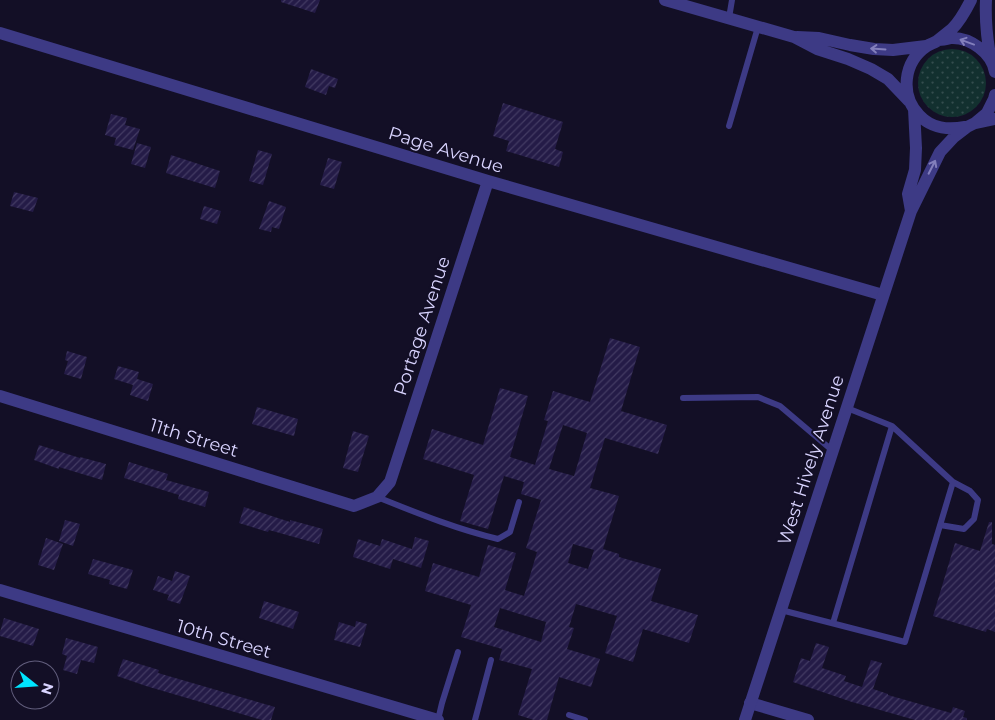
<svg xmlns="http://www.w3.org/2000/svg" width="995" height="720" font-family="Montserrat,sans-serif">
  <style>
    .grass { fill: url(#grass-dots) }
    .building { fill: url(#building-hatch); fill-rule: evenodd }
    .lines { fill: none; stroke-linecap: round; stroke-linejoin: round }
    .service { stroke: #3d3a85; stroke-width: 6 }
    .minor { stroke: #3d3a85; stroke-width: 12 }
    .tertiary { stroke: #3d3a85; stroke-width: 12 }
    .oneway { stroke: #837fbc }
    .labels { text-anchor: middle; stroke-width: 4; stroke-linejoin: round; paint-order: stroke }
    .street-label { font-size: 18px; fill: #d9d4ff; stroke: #130f26 }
  </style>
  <defs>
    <pattern id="grass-dots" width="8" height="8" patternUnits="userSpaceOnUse" patternTransform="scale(1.25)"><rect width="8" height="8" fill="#12302f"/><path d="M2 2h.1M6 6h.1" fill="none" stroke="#344d4e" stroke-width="1.8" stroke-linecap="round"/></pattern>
    <pattern id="building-hatch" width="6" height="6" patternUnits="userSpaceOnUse" patternTransform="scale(1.25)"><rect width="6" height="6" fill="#241b47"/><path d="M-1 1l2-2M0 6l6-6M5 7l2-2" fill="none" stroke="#433b63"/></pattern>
  </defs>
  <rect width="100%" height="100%" fill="#130f26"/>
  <path class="grass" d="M918 83a34 34 0 1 1 68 0a34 34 0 1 1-68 0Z"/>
  <path class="building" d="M 281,0 L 320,0 L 315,13 L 281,2 Z
    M 311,69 L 338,79 L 335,88 L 329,86 L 326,95 L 305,87 Z
    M 503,103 L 563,122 L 555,149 L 563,152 L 559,167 L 506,151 L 509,141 L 493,136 Z
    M 111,114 L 127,118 L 125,125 L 140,129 L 133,150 L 114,145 L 116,138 L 105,135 Z
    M 137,143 L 151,147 L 145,168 L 131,164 Z
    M 258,150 L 272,154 L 263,185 L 249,181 Z
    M 171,155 L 220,171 L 215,188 L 166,173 Z
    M 328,158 L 342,162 L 334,189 L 320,185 Z
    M 14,192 L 38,198 L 33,212 L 10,206 Z
    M 269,201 L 286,207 L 279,229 L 272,227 L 271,232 L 259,229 Z
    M 204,206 L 221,211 L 217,224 L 200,219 Z
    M 610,338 L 640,347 L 621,411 L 667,425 L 658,454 L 605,438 L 590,488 L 619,496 L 603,549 L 619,554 L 619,557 L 661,569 L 651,601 L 698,615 L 689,643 L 643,629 L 633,662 L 605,653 L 617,616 L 576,604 L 569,627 L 574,628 L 567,649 L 600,659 L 591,687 L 559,677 L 547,720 L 534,720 L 518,715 L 532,669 L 499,660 L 502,649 L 461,637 L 471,605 L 425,591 L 433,563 L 479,577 L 488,545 L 516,553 L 505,590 L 524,596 L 537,552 L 526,548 L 541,500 L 521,494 L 524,482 L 504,476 L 488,529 L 460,521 L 474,475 L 423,459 L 432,429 L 483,445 L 500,388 L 528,396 L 510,457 L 535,465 L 548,421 L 544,420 L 553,391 L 590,402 ZM 563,425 L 587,433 L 574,476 L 549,469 ZM 573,544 L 594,550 L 588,569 L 568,563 ZM 500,608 L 546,622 L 541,642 L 494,627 Z
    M 67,351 L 87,357 L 81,379 L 64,374 L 68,361 L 65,360 Z
    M 118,366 L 139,372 L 137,379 L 153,384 L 148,401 L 130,395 L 133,385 L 114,379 Z
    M 257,407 L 298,419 L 294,436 L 252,424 Z
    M 353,431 L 369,436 L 358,472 L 343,468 Z
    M 39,445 L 80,458 L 80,457 L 106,464 L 102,480 L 59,467 L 59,469 L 34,460 Z
    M 129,462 L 168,474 L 166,480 L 209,492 L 205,507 L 178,499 L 179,495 L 124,478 Z
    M 244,507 L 290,522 L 290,520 L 323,529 L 319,544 L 269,530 L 268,532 L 239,523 Z
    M 65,520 L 80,524 L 73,546 L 59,541 Z
    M 989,522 L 992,522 L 992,544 L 995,545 L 995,632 L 987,629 L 986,632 L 933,616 L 955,543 L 980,551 Z
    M 415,537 L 429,541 L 421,568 L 393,559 L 390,569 L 353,557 L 358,539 L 380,546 L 382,539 L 412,549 Z
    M 46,538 L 63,544 L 54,570 L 38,565 Z
    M 93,559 L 133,570 L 127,589 L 109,584 L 110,580 L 88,574 Z
    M 175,571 L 190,576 L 180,604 L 167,600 L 169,595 L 153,590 L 158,576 L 172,581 Z
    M 264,601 L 299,612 L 293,629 L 259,618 Z
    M 4,618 L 39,629 L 33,646 L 0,636 L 0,632 Z
    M 356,621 L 367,624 L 360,647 L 334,640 L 339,622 L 355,627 Z
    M 66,638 L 98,647 L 94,663 L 81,660 L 77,674 L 63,670 L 67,656 L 62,654 Z
    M 816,643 L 829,647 L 822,668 L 846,676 L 844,681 L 862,687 L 871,660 L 882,663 L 873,689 L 888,694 L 888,695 L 951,713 L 953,707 L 965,711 L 963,717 L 967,718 L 967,720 L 915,720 L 852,702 L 793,682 L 801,658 L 810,661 Z
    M 123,659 L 159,670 L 158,673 L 275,707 L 271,720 L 262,720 L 146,686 L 117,676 Z"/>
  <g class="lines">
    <path class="service" d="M 729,18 L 732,0
      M 729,126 L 758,27
      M 683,398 L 758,397 L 780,406 L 833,451
      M 377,497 C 417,513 456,529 498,539 L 510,532 L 519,502
      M 940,525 L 964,529 L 974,519 L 978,500 L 970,491 L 953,482
      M 781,610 L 905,642 L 953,482 L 892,426 L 847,408
      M 833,623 L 892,426
      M 569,715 L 585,720
      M 438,720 L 442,703 L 458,652
      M 475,720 L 491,660"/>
    <path class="minor" d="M 0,33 L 488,181 L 883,295
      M 0,396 L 354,506 L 377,497 L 390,482 L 488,181
      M 0,590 L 438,720
      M 750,703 L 808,720"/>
    <path class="tertiary" d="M 665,0 L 794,37 L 817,49 L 848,59 L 871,69 L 888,79 L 909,101
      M 986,0 C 985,21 987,40 991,60
      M 797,37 L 819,38 L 850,45 L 874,49 L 893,50 L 926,46
      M 939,40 C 942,40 947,39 951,38 C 970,37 992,53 995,72
      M 975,123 L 995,119
      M 965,127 C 948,130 932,129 919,115 C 900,95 903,62 927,46 C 930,44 934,43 937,41 C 942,37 947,33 952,29 C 960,21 966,10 971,0
      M 911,211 L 908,194 L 915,170 L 916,148 L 914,109
      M 745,720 L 911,211 L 940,152 L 954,137 L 967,127 L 975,123 L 987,113 L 994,99 L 995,95"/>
  </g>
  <defs><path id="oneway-shaft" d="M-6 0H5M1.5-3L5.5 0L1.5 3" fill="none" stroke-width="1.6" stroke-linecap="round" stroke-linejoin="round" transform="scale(1.25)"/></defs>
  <g class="oneway">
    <use href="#oneway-shaft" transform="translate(967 42) rotate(-160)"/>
    <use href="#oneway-shaft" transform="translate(878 49) rotate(-176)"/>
    <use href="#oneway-shaft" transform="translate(932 167) rotate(-63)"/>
  </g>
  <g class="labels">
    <g class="street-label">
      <text transform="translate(446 150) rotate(17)" y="6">Page Avenue</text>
      <text transform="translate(422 326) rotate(-72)" y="6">Portage Avenue</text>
      <text transform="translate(194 438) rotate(17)" y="6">11th Street</text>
      <text transform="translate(811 460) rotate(-72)" y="6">West Hively Avenue</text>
      <text transform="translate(224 639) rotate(16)" y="6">10th Street</text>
    </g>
  </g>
  <g transform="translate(35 685) rotate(107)"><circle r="24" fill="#130f26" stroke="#625e7d"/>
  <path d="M0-4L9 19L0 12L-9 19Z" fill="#00e5ff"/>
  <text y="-8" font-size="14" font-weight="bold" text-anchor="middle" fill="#d9d4ff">N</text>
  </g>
</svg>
